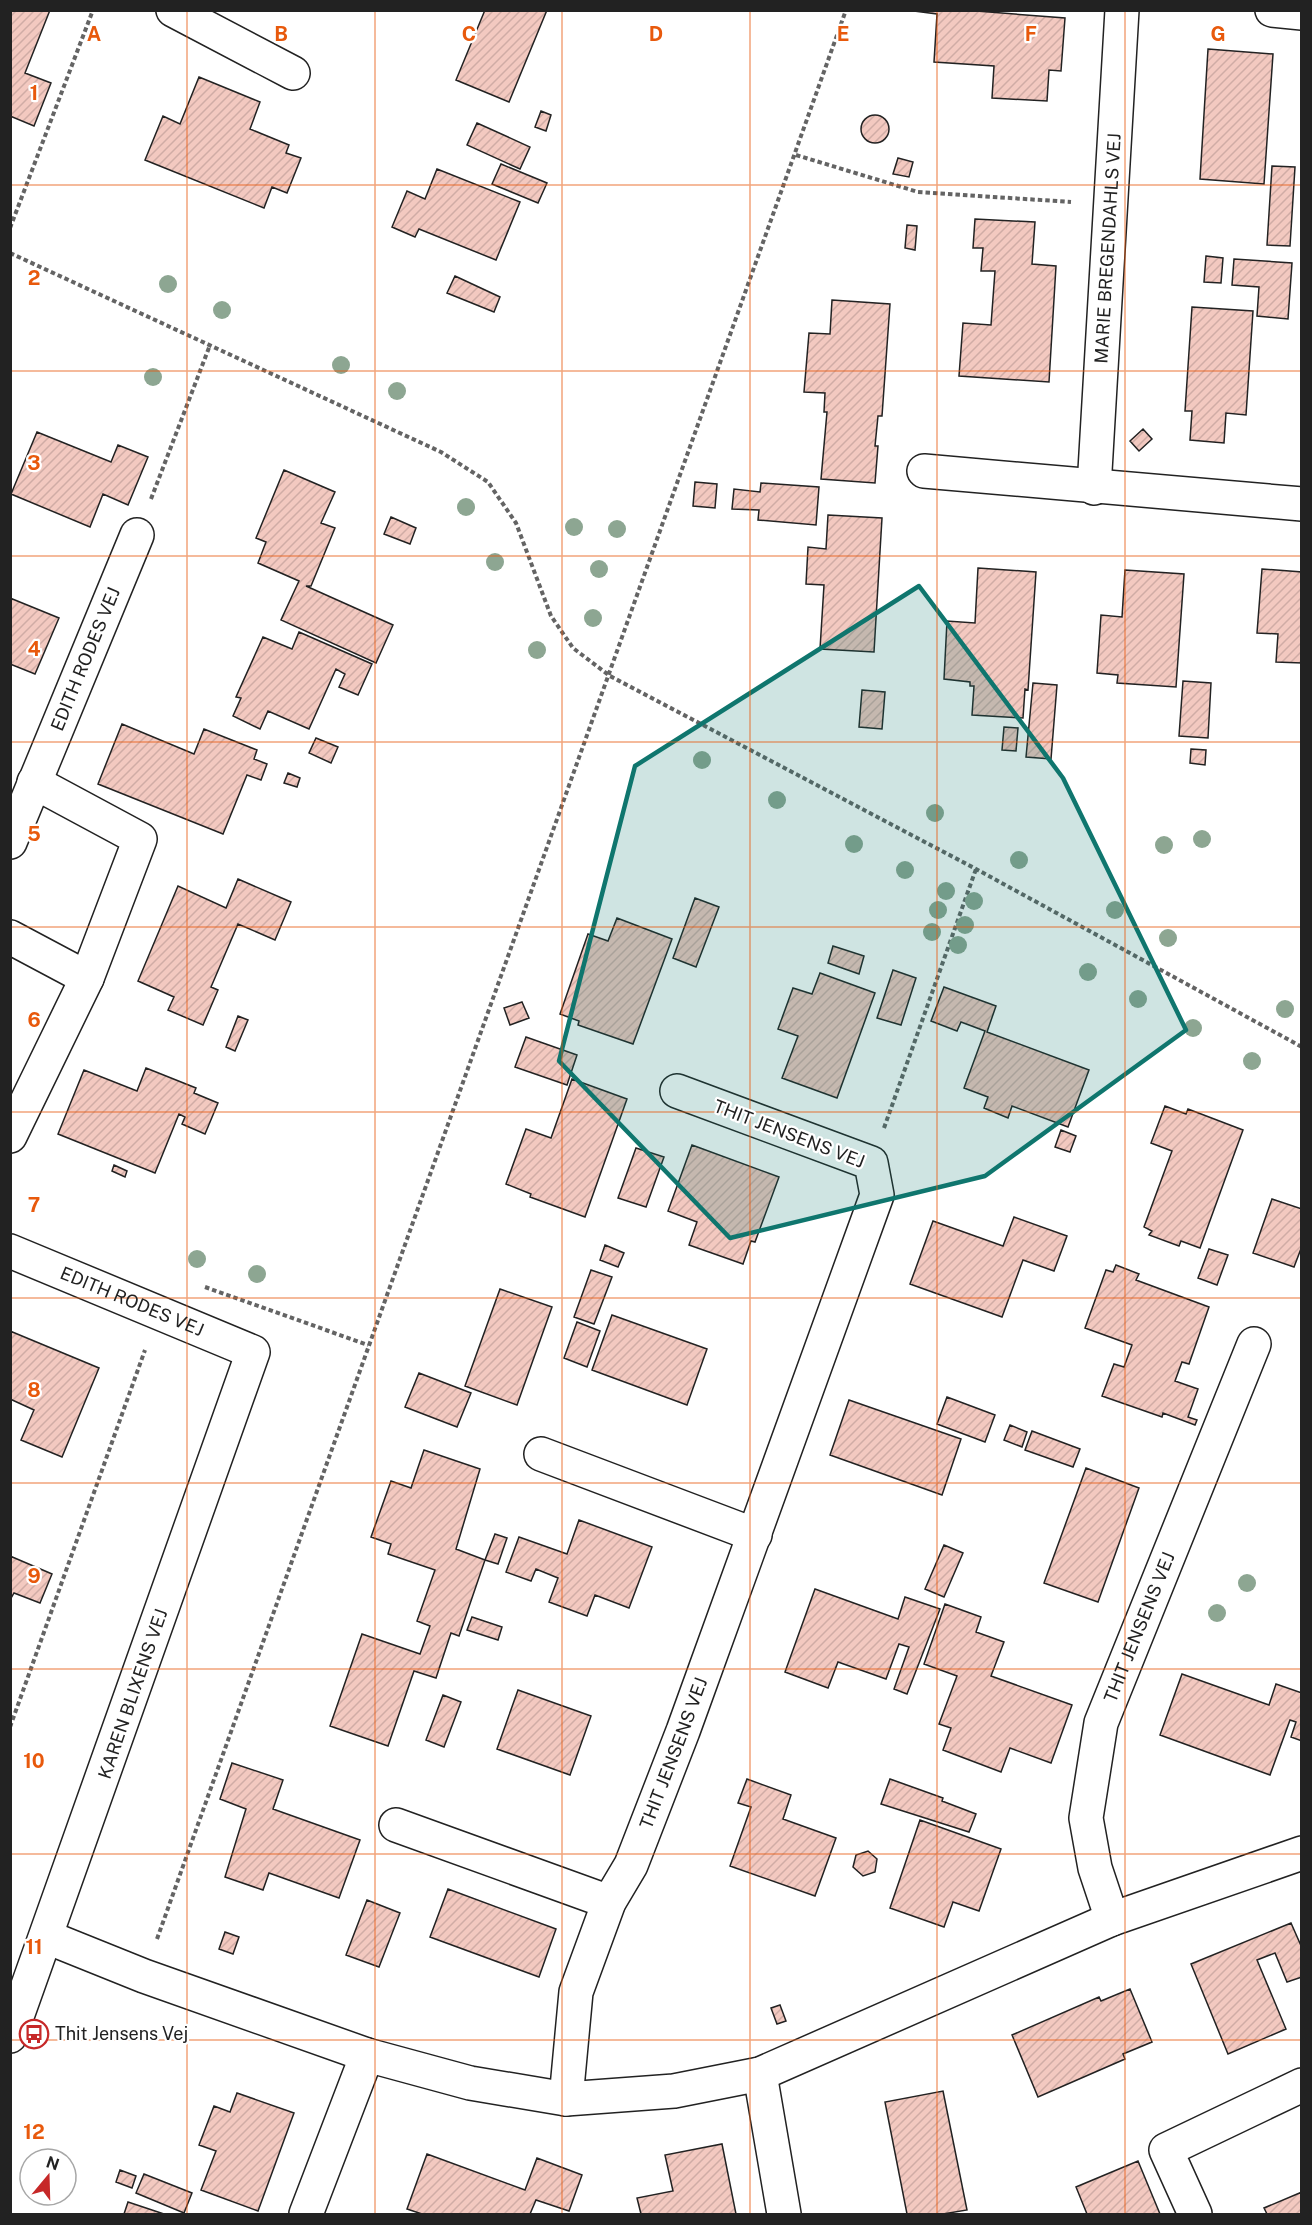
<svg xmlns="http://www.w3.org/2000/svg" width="1312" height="2225" font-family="'Public Sans',sans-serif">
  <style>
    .building { fill: url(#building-hatch); stroke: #222; stroke-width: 1.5 }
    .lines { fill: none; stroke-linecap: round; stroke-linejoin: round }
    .street-casing { stroke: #222; stroke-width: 36 }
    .path { stroke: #646464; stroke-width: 4; stroke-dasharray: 4.5 3; stroke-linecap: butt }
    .street { stroke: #fff; stroke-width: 33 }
    .tree { fill: #8da692 }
    .marked { fill: #0f766e; fill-opacity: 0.2; stroke: #0f766e; stroke-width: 4.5; stroke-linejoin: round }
    .grid { fill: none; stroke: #e8590c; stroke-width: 1.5; stroke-opacity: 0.55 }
    .labels { text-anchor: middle; stroke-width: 4.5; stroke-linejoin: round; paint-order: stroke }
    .street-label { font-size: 18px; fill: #222; stroke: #fff }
    .poi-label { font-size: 18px; fill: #222; stroke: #fff; text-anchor: start }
    .grid-label { font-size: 20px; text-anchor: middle; font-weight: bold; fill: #e8590c; stroke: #fff; stroke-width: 4.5; stroke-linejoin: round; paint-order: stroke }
  </style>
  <defs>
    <pattern id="building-hatch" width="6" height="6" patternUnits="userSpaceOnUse" patternTransform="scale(1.5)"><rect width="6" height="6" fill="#f3c9c0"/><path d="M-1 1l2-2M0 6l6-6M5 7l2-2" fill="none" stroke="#d0aca5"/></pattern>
  </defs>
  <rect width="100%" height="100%" fill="#fff"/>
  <path class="building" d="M 10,10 L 50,10 L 25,73 L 51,83 L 34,126 L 10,116 Z
    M 485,10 L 547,10 L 509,102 L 456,80 Z
    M 906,10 L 963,10 L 1065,18 L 1061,71 L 1049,70 L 1047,101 L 992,98 L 994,66 L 934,62 L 937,14 Z
    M 1208,49 L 1273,54 L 1264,184 L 1200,179 Z
    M 199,77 L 260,102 L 250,129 L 289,145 L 286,153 L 301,158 L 287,193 L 272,187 L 264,208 L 145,160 L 163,116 L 180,124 Z
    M 541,111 L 551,115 L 546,131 L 535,127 Z
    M861 129a14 14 0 1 1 28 0a14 14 0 1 1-28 0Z
    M 477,123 L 530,147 L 520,169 L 467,145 Z
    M 898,158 L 913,162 L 909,177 L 893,174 Z
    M 501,164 L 547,183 L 538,203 L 492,184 Z
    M 1272,166 L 1295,167 L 1290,246 L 1267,245 Z
    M 437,169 L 520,202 L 496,260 L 419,229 L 415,237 L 392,227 L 407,191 L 425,199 Z
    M 975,219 L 1035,222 L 1032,264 L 1056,266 L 1049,382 L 959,376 L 963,323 L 991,325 L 995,271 L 981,271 L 983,248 L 973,248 Z
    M 907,225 L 917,226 L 915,250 L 905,248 Z
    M 1206,256 L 1223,258 L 1221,283 L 1204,282 Z
    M 1234,259 L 1292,263 L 1288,319 L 1257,316 L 1259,287 L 1232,285 Z
    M 455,276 L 500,297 L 494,312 L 447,293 Z
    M 832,300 L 890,304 L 882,416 L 878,416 L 875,446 L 878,446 L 875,483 L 821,479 L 827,412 L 824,412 L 825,393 L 804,392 L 809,333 L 830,334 Z
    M 1192,307 L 1253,311 L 1246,415 L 1226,413 L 1224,443 L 1190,440 L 1192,411 L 1185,411 Z
    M 1143,429 L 1152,439 L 1139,451 L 1130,441 Z
    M 37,432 L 111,462 L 118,445 L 148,457 L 128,505 L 103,494 L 90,527 L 11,494 Z
    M 284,470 L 335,492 L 321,523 L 335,528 L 311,586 L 306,586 L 393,625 L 376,663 L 281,620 L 299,581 L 258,563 L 266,542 L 256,538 Z
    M 695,482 L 717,484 L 715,508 L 693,506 Z
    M 761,483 L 819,487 L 816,525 L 758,520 L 759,510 L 732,509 L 734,489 L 760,492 Z
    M 828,515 L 882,518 L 874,652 L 820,649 L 824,585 L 806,584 L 808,547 L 826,549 Z
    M 391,517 L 416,528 L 410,544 L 384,534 Z
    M 978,568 L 1036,572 L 1028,690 L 1025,689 L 1023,718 L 972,715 L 974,686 L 970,686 L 970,682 L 944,679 L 947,621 L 975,623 Z
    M 1262,569 L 1302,572 L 1302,663 L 1276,662 L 1278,634 L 1257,633 Z
    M 1125,570 L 1184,574 L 1176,687 L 1117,683 L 1118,675 L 1097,673 L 1101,615 L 1122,617 Z
    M 10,598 L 59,618 L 35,674 L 10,664 Z
    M 299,632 L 372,664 L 358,695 L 339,687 L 345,674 L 336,669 L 309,729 L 268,711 L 260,729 L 233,716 L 241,698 L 236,697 L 263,637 L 292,649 Z
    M 1183,681 L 1211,683 L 1208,738 L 1179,736 Z
    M 1033,683 L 1057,685 L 1051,759 L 1026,757 Z
    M 862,690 L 885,692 L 882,729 L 859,727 Z
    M 122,724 L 194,754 L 204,729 L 257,750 L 254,759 L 267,764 L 261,780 L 247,775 L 223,834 L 98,784 Z
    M 1004,727 L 1018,728 L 1016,751 L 1002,750 Z
    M 316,738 L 338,747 L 331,763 L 309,753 Z
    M 1191,749 L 1206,750 L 1205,765 L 1190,763 Z
    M 288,773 L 300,778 L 297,787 L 284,783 Z
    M 238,879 L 291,902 L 275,940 L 238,924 L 211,987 L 218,990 L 203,1025 L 168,1010 L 174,997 L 138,981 L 178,886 L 226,908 Z
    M 695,898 L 719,907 L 696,967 L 673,958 Z
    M 617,918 L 672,939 L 633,1044 L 578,1025 L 579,1021 L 560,1014 L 588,934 L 608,941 Z
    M 833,946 L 864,956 L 859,974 L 828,963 Z
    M 893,970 L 916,978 L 901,1025 L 877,1018 Z
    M 820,973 L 875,993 L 837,1098 L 782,1078 L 798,1036 L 778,1029 L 793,988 L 812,994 Z
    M 944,987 L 996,1006 L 987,1032 L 1089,1070 L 1068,1127 L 1012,1106 L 1008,1118 L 984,1108 L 988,1097 L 964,1088 L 985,1031 L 961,1022 L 957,1031 L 931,1021 Z
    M 522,1002 L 529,1018 L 510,1025 L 504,1008 Z
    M 238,1016 L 248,1020 L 235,1051 L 226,1047 Z
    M 526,1037 L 577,1055 L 567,1085 L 515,1067 Z
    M 146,1068 L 196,1088 L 194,1093 L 218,1103 L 205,1134 L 182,1124 L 185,1117 L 179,1114 L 155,1173 L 58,1134 L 84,1070 L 137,1091 Z
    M 572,1079 L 627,1099 L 585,1217 L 530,1197 L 531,1194 L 506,1184 L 526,1129 L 551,1138 Z
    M 1165,1106 L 1186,1114 L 1188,1109 L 1243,1130 L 1200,1248 L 1181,1241 L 1179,1246 L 1149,1235 L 1152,1231 L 1144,1227 L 1172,1151 L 1151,1143 Z
    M 1061,1130 L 1076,1136 L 1070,1152 L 1055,1147 Z
    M 692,1145 L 779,1177 L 755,1242 L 751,1241 L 743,1264 L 689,1245 L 697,1222 L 668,1211 Z
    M 636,1148 L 664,1157 L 646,1207 L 618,1198 Z
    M 114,1165 L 127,1171 L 125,1177 L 112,1171 Z
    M 1272,1199 L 1302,1209 L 1302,1246 L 1294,1267 L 1253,1253 Z
    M 1014,1217 L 1067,1236 L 1054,1271 L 1023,1260 L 1002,1317 L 910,1284 L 933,1221 L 1003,1246 Z
    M 605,1245 L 624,1253 L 618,1267 L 600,1260 Z
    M 1209,1249 L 1228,1255 L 1217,1285 L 1198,1278 Z
    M 1116,1265 L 1139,1274 L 1136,1280 L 1209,1307 L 1189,1364 L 1182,1362 L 1175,1381 L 1198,1389 L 1188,1417 L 1197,1420 L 1195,1425 L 1163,1413 L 1162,1417 L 1102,1396 L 1114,1364 L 1124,1367 L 1132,1345 L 1085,1328 L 1106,1270 L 1113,1272 Z
    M 591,1270 L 612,1277 L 594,1324 L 574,1317 Z
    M 500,1289 L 552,1307 L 517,1405 L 465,1386 Z
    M 612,1315 L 707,1349 L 687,1405 L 592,1370 Z
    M 577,1322 L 600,1331 L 587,1367 L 564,1358 Z
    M 10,1331 L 99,1368 L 62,1457 L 21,1440 L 34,1410 L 10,1399 Z
    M 419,1373 L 471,1393 L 457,1427 L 405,1407 Z
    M 947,1397 L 995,1415 L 985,1442 L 937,1424 Z
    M 849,1400 L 961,1439 L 942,1495 L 830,1455 Z
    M 1010,1425 L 1027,1432 L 1022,1447 L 1004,1440 Z
    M 1032,1431 L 1080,1449 L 1073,1467 L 1025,1450 Z
    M 424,1450 L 480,1469 L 456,1549 L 485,1560 L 459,1636 L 451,1633 L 436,1678 L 414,1671 L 388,1746 L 330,1726 L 362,1634 L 420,1654 L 430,1626 L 417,1621 L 435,1570 L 388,1554 L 391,1544 L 371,1537 L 391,1481 L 411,1488 Z
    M 1086,1468 L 1139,1488 L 1098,1602 L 1044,1583 Z
    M 579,1520 L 652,1547 L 629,1608 L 595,1595 L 587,1616 L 549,1602 L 558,1578 L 536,1569 L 531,1581 L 506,1572 L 519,1537 L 567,1554 Z
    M 495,1534 L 507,1538 L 498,1564 L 485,1560 Z
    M 944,1545 L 963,1553 L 944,1597 L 925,1589 Z
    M 10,1556 L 52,1574 L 40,1603 L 14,1593 L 10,1600 Z
    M 815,1589 L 898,1619 L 905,1597 L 940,1609 L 907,1694 L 894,1689 L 909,1647 L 899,1644 L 886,1679 L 838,1662 L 828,1688 L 785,1672 Z
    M 945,1604 L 981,1617 L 976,1632 L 1004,1642 L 991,1676 L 1072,1705 L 1051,1763 L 1010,1748 L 1001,1772 L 943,1750 L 951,1728 L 939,1724 L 957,1676 L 924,1664 Z
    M 472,1617 L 502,1627 L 498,1640 L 467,1630 Z
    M 1182,1674 L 1269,1705 L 1276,1684 L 1302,1693 L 1302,1741 L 1291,1737 L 1296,1722 L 1290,1720 L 1270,1775 L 1160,1735 Z
    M 518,1690 L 591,1716 L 570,1775 L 497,1749 Z
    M 443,1695 L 461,1702 L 444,1747 L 426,1740 Z
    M 232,1763 L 283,1780 L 273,1809 L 360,1840 L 339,1898 L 269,1873 L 263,1890 L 225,1877 L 246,1809 L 220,1799 Z
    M 747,1779 L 791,1795 L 783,1819 L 836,1838 L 815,1896 L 730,1866 L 751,1807 L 738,1803 Z
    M 890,1779 L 943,1798 L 942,1801 L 976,1814 L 969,1832 L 881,1804 Z
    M 920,1820 L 1001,1849 L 979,1911 L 953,1902 L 944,1927 L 890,1908 Z
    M 868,1851 L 877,1859 L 875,1872 L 863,1876 L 853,1867 L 856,1855 Z
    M 448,1889 L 556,1929 L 539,1977 L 430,1937 Z
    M 367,1900 L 400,1913 L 379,1967 L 346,1955 Z
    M 1291,1923 L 1302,1948 L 1302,1977 L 1287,1982 L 1275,1953 L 1257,1960 L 1286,2029 L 1228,2054 L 1191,1964 Z
    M 225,1932 L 239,1937 L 233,1954 L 219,1949 Z
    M 1130,1989 L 1152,2042 L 1123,2054 L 1125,2059 L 1038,2097 L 1012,2035 L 1099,1997 L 1101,2001 Z
    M 780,2005 L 786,2021 L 777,2024 L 771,2008 Z
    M 943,2091 L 967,2210 L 943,2214 L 907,2214 L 885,2102 Z
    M 237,2093 L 294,2113 L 258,2211 L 201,2190 L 216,2151 L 199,2145 L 214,2106 L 230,2112 Z
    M 722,2144 L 736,2214 L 641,2214 L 637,2198 L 673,2191 L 665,2155 Z
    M 427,2154 L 525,2190 L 537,2158 L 582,2175 L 569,2211 L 536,2200 L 530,2214 L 422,2214 L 407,2209 Z
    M 1138,2161 L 1160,2214 L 1087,2214 L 1076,2187 Z
    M 120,2170 L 136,2176 L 132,2188 L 116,2182 Z
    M 144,2174 L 192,2193 L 184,2213 L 136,2193 Z
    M 1302,2192 L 1302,2214 L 1267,2214 L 1264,2208 Z
    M 128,2202 L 164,2214 L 124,2214 Z"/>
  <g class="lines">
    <g class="street-casing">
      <g id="street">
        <path d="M 173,10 L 293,73"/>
        <path d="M 1272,10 L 1302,13"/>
        <path d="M 924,471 L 1302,504"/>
        <path id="s1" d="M 1094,488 L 1122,10"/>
        <path id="s2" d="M 10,842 L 137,535"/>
        <path d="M 10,937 L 87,978"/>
        <path d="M 10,1136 L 87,978 L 140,839 L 34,782"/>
        <path id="s3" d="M 10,1251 L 253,1352 L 10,2036"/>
        <path d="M 541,1454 L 755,1535"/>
        <path d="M 396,1825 L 609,1902"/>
        <path id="s4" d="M 1112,1919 L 1095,1868 L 1086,1818 L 1101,1723 L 1254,1344"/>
        <path d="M 47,1937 L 144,1976 L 367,2055 L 470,2083 L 566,2099 L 674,2091 L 760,2074 L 1112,1919 L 1302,1853"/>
        <path d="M 760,2074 L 784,2214"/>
        <path id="s5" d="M 566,2099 L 576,1992 L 609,1902 L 631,1865 L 683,1731 L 877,1195 L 871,1163 L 677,1091"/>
        <path d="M 306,2214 L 367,2055"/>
        <path d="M 1195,2214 L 1166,2150 L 1302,2085"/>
      </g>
    </g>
    <path class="path" d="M 796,155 L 918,192 L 1071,202
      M 10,228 L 93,10
      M 10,253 L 441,452 L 488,482 L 516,523 L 551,616 L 573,648 L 610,676 L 976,869 L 1302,1047
      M 151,499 L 210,345
      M 884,1128 L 976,869
      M 205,1287 L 368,1345
      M 10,1727 L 145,1350
      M 157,1939 L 846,10"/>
    <use href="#street" class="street"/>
  </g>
  <g class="tree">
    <circle cx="168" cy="284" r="9"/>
    <circle cx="222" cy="310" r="9"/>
    <circle cx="341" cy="365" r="9"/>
    <circle cx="153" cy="377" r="9"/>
    <circle cx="397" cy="391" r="9"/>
    <circle cx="466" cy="507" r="9"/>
    <circle cx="574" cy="527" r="9"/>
    <circle cx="617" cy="529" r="9"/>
    <circle cx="495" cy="562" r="9"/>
    <circle cx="599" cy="569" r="9"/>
    <circle cx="593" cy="618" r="9"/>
    <circle cx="537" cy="650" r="9"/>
    <circle cx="702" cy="760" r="9"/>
    <circle cx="777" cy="800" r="9"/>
    <circle cx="935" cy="813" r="9"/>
    <circle cx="1202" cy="839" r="9"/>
    <circle cx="854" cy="844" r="9"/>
    <circle cx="1164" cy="845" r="9"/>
    <circle cx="1019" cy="860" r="9"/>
    <circle cx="905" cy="870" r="9"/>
    <circle cx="946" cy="891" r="9"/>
    <circle cx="974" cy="901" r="9"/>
    <circle cx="938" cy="910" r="9"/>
    <circle cx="1115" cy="910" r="9"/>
    <circle cx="965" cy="925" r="9"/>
    <circle cx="932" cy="932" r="9"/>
    <circle cx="1168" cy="938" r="9"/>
    <circle cx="958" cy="945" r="9"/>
    <circle cx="1088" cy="972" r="9"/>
    <circle cx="1138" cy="999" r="9"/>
    <circle cx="1285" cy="1009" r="9"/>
    <circle cx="1193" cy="1028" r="9"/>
    <circle cx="1252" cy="1061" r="9"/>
    <circle cx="197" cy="1259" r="9"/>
    <circle cx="257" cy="1274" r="9"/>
    <circle cx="1247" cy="1583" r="9"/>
    <circle cx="1217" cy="1613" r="9"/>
  </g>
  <path class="marked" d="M 919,586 L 1063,778 L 1186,1030 L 985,1176 L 730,1238 L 559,1061 L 635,766 Z"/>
  <path class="grid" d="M 187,10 L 187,2214M 375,10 L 375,2214M 562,10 L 562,2214M 750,10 L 750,2214M 937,10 L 937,2214M 1125,10 L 1125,2214M 10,185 L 1302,185M 10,371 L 1302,371M 10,556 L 1302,556M 10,742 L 1302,742M 10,927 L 1302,927M 10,1112 L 1302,1112M 10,1298 L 1302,1298M 10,1483 L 1302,1483M 10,1669 L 1302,1669M 10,1854 L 1302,1854M 10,2040 L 1302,2040"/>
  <defs>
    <g id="bus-ring" transform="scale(1.5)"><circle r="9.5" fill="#fff" stroke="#c62828" stroke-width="1.5"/><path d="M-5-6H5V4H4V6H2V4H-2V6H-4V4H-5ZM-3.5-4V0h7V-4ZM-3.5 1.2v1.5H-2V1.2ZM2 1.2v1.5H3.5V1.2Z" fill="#c62828"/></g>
  </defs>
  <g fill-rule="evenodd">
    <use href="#bus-ring" x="34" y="2034"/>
  </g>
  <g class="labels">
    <g class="street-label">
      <text dy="6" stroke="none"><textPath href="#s1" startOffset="240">MARIE BREGENDAHLS VEJ</textPath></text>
      <text dy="6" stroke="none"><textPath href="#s2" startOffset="198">EDITH RODES VEJ</textPath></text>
      <text transform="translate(789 1134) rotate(21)" y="6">THIT JENSENS VEJ</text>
      <text dy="6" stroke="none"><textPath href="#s3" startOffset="132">EDITH RODES VEJ</textPath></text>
      <text dy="6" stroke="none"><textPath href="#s4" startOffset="304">THIT JENSENS VEJ</textPath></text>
      <text transform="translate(133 1694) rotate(-71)" y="6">KAREN BLIXENS VEJ</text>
      <text dy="6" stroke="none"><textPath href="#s5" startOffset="366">THIT JENSENS VEJ</textPath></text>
    </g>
    <g class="poi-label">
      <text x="55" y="2040">Thit Jensens Vej</text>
    </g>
  </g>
  <g class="grid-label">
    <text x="94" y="41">A</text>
    <text x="281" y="41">B</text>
    <text x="469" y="41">C</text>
    <text x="656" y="41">D</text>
    <text x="843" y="41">E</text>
    <text x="1031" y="41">F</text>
    <text x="1218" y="41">G</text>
    <text x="34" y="100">1</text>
    <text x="34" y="285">2</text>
    <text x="34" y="470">3</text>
    <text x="34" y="656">4</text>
    <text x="34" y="841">5</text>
    <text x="34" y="1027">6</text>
    <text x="34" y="1212">7</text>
    <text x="34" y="1397">8</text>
    <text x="34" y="1583">9</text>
    <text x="34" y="1768">10</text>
    <text x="34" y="1954">11</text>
    <text x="34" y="2139">12</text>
  </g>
  <rect width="1312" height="2225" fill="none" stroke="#222222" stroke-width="24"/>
  <g transform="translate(48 2177) rotate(19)"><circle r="28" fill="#ffffff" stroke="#a7a7a7" stroke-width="1.5"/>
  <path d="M0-4.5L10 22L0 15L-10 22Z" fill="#c62828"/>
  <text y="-9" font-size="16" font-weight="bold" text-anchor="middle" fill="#222222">N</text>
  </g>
</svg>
